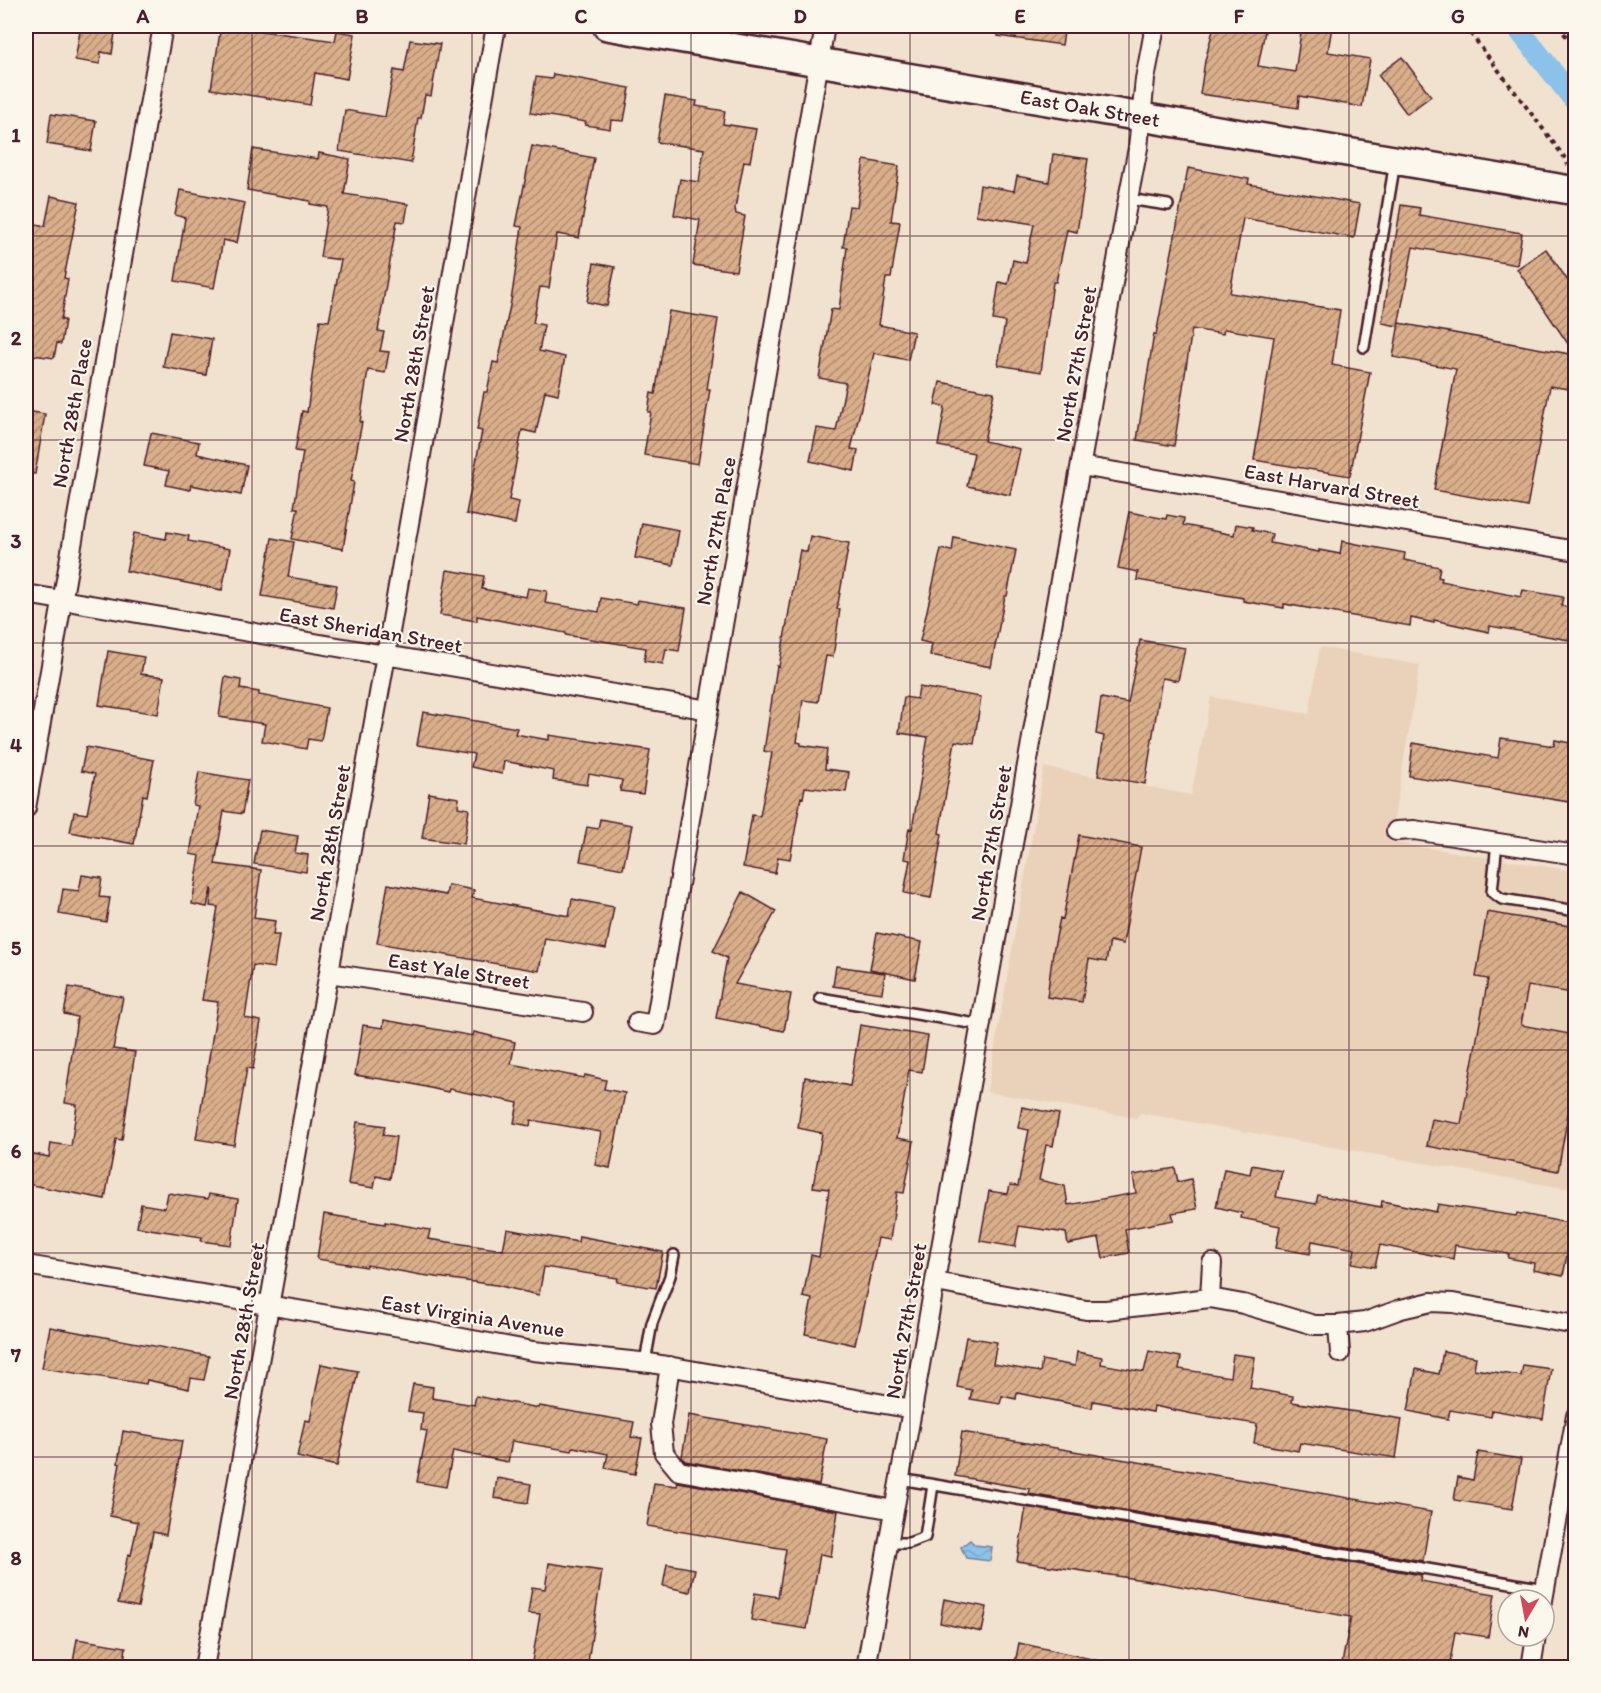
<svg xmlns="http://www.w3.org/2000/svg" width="1601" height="1693" font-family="Itim,sans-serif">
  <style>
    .built { fill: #ead2ba }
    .water { fill: url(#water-waves); stroke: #72809d; stroke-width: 1.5 }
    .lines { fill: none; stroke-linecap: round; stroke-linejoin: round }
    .canal { stroke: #8cc1e9; stroke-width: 22 }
    .building { fill: url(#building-hatch); stroke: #4a1f2b; stroke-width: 1.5 }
    .lane-casing { stroke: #4a1f2b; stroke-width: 14 }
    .street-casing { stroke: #4a1f2b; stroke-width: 22 }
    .secondary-casing { stroke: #4a1f2b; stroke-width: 32 }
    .path { stroke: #4a1f2b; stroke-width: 4; stroke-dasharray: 4.5 4.5; stroke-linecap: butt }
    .lane { stroke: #fbf7ec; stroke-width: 9 }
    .street { stroke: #fbf7ec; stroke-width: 18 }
    .secondary { stroke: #fbf7ec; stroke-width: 27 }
    .grid { fill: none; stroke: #4a1f2b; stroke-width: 1.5; stroke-opacity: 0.55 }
    .labels { text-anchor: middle; stroke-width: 4.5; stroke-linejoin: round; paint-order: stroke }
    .street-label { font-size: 21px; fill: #4a1f2b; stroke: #fbf7ec }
    .neatline { fill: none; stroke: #4a1f2b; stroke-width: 2 }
    .grid-label { font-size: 20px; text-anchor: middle; font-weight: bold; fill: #4a1f2b }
  </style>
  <defs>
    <pattern id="water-waves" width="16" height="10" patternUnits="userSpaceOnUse" patternTransform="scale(1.5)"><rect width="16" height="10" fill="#8cc1e9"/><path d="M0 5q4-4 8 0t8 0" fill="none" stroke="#7aa5c8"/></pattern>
    <pattern id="building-hatch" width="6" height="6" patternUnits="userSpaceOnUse" patternTransform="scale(1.5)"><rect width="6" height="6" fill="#d9ae8a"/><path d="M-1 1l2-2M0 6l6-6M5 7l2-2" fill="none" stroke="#b28d71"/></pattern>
  </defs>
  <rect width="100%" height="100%" fill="#f1e1cf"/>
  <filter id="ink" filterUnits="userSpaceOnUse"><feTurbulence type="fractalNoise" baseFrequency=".0167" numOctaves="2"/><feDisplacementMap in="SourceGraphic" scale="12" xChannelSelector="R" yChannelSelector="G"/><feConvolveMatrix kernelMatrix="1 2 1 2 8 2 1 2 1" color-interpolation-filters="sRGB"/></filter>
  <g filter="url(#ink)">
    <path class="built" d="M 1320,647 L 1420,665 L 1390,842 L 1575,871 L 1575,1190 L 1140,1113 L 1136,1118 L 987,1092 L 1044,767 L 1191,795 L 1211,697 L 1309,714 Z"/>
    <path class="water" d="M 970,1540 L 975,1545 L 992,1547 L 990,1561 L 966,1558 L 961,1547 Z"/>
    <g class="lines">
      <path class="canal" d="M 1516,26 L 1576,102"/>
    </g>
    <path class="building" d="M 81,26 L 116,26 L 112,54 L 101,52 L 100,64 L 75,60 Z
      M 221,26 L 248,26 L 248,29 L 335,41 L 337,31 L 355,34 L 347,79 L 315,73 L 310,105 L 211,89 Z
      M 999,26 L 1065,26 L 1062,45 L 998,36 Z
      M 1214,26 L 1266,26 L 1258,66 L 1295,72 L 1302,26 L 1332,26 L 1328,52 L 1370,59 L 1362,107 L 1299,96 L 1298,108 L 1200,94 L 1205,61 Z
      M 410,40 L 440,44 L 431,96 L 425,95 L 421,118 L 418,118 L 411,163 L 339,151 L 345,110 L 385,117 L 394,70 L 404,72 Z
      M 1402,57 L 1431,96 L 1407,114 L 1378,75 Z
      M 553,74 L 630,88 L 624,121 L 611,120 L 610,129 L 585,125 L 586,122 L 530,113 L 536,77 L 552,79 Z
      M 665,96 L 697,101 L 696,106 L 725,111 L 723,124 L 756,129 L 750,162 L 744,161 L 735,208 L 736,214 L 745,216 L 736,271 L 693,265 L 700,220 L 674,215 L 680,179 L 699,182 L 704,149 L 657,142 Z
      M 51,114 L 96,121 L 91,151 L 47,144 Z
      M 532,146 L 594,158 L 579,238 L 557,234 L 549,288 L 540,287 L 533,323 L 544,325 L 539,351 L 565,357 L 558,394 L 545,391 L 536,433 L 522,430 L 509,500 L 519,502 L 515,524 L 466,514 L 482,431 L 477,430 L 484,392 L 487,392 L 493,362 L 498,363 L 511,301 L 522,227 L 516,226 Z
      M 253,149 L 318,159 L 319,153 L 350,159 L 344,194 L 408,204 L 405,222 L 397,221 L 378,331 L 384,332 L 380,351 L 389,352 L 385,373 L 368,370 L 360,422 L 362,422 L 351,481 L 354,482 L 343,549 L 292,539 L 298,508 L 294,508 L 303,452 L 295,451 L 302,411 L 307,412 L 320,320 L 329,321 L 341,260 L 320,257 L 328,207 L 310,204 L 310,201 L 247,190 Z
      M 1053,154 L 1088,159 L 1077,232 L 1067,230 L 1056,282 L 1053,282 L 1041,372 L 998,365 L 1005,322 L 993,320 L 999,282 L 1008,284 L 1013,260 L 1026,263 L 1034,224 L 976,215 L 980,185 L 1014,191 L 1017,176 L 1049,182 Z
      M 864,160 L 899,166 L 891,221 L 900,222 L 891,278 L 886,278 L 879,325 L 914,332 L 908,360 L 874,353 L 851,449 L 858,450 L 854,471 L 810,461 L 817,428 L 836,431 L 846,383 L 819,378 L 831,309 L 839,310 L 847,247 L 843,247 L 849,206 L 857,207 Z
      M 1188,168 L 1249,179 L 1248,184 L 1360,204 L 1354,238 L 1243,218 L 1230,293 L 1340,310 L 1332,365 L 1370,372 L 1350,476 L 1254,460 L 1274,337 L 1224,329 L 1223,334 L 1192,329 L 1174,446 L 1137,440 L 1154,334 L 1156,335 Z
      M 180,190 L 245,203 L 237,243 L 223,240 L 214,288 L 175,281 L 185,218 L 175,215 Z
      M 51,196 L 79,202 L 64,278 L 68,279 L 61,320 L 65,320 L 61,344 L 57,343 L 54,358 L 26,354 L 26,250 L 31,223 L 45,226 Z
      M 1401,205 L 1420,208 L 1419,215 L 1522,233 L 1517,265 L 1413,247 L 1398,326 L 1382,323 Z
      M 1546,249 L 1575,291 L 1575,354 L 1517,269 Z
      M 594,263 L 615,267 L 607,306 L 587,302 Z
      M 669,311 L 718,319 L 707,389 L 710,389 L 698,464 L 644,455 L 651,412 L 648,412 L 651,393 L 655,394 Z
      M 1399,323 L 1575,355 L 1575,390 L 1550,386 L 1527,507 L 1434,490 L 1456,369 L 1393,357 Z
      M 170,332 L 212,339 L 206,375 L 163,367 Z
      M 940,382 L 994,392 L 984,441 L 1020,449 L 1010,495 L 967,486 L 974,453 L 938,446 L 945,407 L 935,405 Z
      M 26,411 L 45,414 L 35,474 L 26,473 Z
      M 151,433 L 199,442 L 197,454 L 247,465 L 241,495 L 191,485 L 190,490 L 166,485 L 169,471 L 144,466 Z
      M 1129,512 L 1166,519 L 1167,515 L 1184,518 L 1183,525 L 1234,535 L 1236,524 L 1253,527 L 1252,530 L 1272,534 L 1270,543 L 1319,552 L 1319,550 L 1340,554 L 1342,541 L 1362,545 L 1405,553 L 1404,560 L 1440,567 L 1438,577 L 1442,578 L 1441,581 L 1521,597 L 1523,590 L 1563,597 L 1561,606 L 1575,609 L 1575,641 L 1490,626 L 1489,632 L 1434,620 L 1434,623 L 1411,618 L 1410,626 L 1284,604 L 1284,608 L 1243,601 L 1243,598 L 1137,580 L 1138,572 L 1118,568 Z
      M 642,523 L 679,530 L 673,565 L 635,558 Z
      M 167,532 L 189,536 L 188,541 L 230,549 L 222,590 L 126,571 L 134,533 L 166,539 Z
      M 810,536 L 849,543 L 837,609 L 840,609 L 833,657 L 826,656 L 818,702 L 803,700 L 797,742 L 801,743 L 801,745 L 827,749 L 825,769 L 849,772 L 846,792 L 805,787 L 803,798 L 801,797 L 790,859 L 778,857 L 775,873 L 743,867 L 752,815 L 760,816 L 772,753 L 764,751 L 777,666 L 779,667 L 800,550 L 807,552 Z
      M 954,537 L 1016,550 L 1007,596 L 1005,596 L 991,667 L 930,655 L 932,644 L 920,641 L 941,549 L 952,551 Z
      M 272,538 L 294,542 L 288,577 L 337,585 L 333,608 L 262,596 Z
      M 447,570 L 484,576 L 482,589 L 526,597 L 528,588 L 547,591 L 545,603 L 599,612 L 601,598 L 637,604 L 638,600 L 686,608 L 679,651 L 666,649 L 663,664 L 644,661 L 646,648 L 566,635 L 566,633 L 477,616 L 477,621 L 440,615 Z
      M 1140,640 L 1185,648 L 1178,681 L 1162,678 L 1145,784 L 1098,776 L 1104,736 L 1096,734 L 1101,698 L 1128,703 Z
      M 108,651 L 144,657 L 141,674 L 164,677 L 158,714 L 99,705 Z
      M 225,677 L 241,680 L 240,689 L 259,692 L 259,695 L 327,708 L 321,741 L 308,739 L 306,749 L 262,741 L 265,724 L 219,717 Z
      M 919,687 L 981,697 L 974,744 L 955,741 L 939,833 L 942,834 L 931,898 L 904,893 L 910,860 L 904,859 L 909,828 L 912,829 L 928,737 L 899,733 L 904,697 L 917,699 Z
      M 423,712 L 517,728 L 515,734 L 549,740 L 549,735 L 650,750 L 643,794 L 620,791 L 622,780 L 589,774 L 587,785 L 553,780 L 554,771 L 504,761 L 502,774 L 471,767 L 474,754 L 417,745 Z
      M 1501,738 L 1554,746 L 1555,740 L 1575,744 L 1575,803 L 1409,776 L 1413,743 L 1498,758 Z
      M 86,747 L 154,760 L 147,796 L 143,795 L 134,844 L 70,832 L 74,812 L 87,814 L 95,774 L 81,771 Z
      M 199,772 L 248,780 L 242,814 L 224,811 L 215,864 L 261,870 L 254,918 L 275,921 L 273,935 L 279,935 L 274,968 L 253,965 L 245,1018 L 261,1021 L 253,1069 L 247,1068 L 234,1145 L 196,1139 L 218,1002 L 202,1000 L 218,907 L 210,906 L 212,889 L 211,889 L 207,907 L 192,904 L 200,856 L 190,854 L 198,806 L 193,805 Z
      M 429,793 L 459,798 L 458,807 L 469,809 L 464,844 L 422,838 Z
      M 600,819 L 632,825 L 623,869 L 580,861 L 587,827 L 598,829 Z
      M 260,830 L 298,836 L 295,853 L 308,855 L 306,872 L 254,864 Z
      M 1079,835 L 1141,847 L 1123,944 L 1110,941 L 1106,962 L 1089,959 L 1082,1002 L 1047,997 L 1053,952 L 1060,918 L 1063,919 Z
      M 82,875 L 102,878 L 99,897 L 110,898 L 106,922 L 59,914 L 63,889 L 79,891 Z
      M 388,884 L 446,895 L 448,885 L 474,890 L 472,898 L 569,916 L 572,899 L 614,907 L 606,949 L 545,938 L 539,971 L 377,943 Z
      M 743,892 L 776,911 L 735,984 L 791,994 L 784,1031 L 716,1018 L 727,958 L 713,951 Z
      M 1487,912 L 1575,927 L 1575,972 L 1572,993 L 1528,986 L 1521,1025 L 1575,1035 L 1575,1075 L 1558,1171 L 1427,1146 L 1432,1119 L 1461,1124 L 1488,979 L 1476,977 Z
      M 877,933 L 922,942 L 915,979 L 870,969 Z
      M 836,966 L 885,973 L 882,993 L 833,986 Z
      M 69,987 L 123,997 L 113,1049 L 135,1052 L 122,1140 L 116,1139 L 105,1199 L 26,1184 L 29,1153 L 49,1157 L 51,1143 L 71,1146 L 77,1105 L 65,1103 L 77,1017 L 64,1014 Z
      M 384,1020 L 473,1036 L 474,1032 L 515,1042 L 511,1064 L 584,1078 L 585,1075 L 606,1080 L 604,1089 L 625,1093 L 610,1168 L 595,1165 L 601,1132 L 531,1120 L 530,1126 L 514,1123 L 518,1103 L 449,1089 L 448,1092 L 408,1083 L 355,1075 L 363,1025 L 383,1028 Z
      M 860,1025 L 928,1036 L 922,1072 L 909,1070 L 897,1138 L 914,1141 L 904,1193 L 897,1192 L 890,1240 L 878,1238 L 855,1345 L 805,1334 L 812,1299 L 803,1297 L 811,1255 L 819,1257 L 829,1189 L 813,1187 L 822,1133 L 798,1128 L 805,1077 L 850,1086 Z
      M 1022,1107 L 1059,1114 L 1053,1146 L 1046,1145 L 1039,1180 L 1065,1186 L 1068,1205 L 1136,1193 L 1133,1175 L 1175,1168 L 1178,1182 L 1191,1179 L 1197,1209 L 1172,1213 L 1174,1220 L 1125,1229 L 1129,1253 L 1103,1258 L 1099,1238 L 1068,1244 L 1066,1233 L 1019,1226 L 1015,1247 L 980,1241 L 989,1191 L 1008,1194 L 1010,1185 L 1018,1186 L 1029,1130 L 1018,1128 Z
      M 357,1122 L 385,1126 L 383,1135 L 396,1137 L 390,1179 L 376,1176 L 374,1188 L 348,1184 Z
      M 1252,1165 L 1282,1171 L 1276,1197 L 1316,1204 L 1318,1195 L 1381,1207 L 1382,1201 L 1436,1212 L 1438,1204 L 1516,1216 L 1517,1213 L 1573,1224 L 1563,1276 L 1533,1270 L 1534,1263 L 1508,1258 L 1509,1254 L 1455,1245 L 1453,1259 L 1380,1245 L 1375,1267 L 1352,1263 L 1355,1249 L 1312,1241 L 1310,1254 L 1276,1248 L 1280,1226 L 1241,1218 L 1242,1213 L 1216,1207 L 1224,1169 L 1250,1174 Z
      M 168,1193 L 208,1199 L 209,1194 L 238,1199 L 231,1245 L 201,1241 L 202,1237 L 137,1227 L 141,1204 L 165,1208 Z
      M 324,1214 L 385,1224 L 385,1222 L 430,1230 L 428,1239 L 503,1250 L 507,1229 L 578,1242 L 579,1236 L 663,1252 L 656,1288 L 617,1282 L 618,1278 L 544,1267 L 539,1295 L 496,1285 L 421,1275 L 367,1265 L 366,1267 L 317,1259 Z
      M 50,1327 L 209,1356 L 204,1380 L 191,1378 L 189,1389 L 147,1380 L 146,1384 L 42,1368 Z
      M 966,1337 L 997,1342 L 993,1364 L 1040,1372 L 1042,1360 L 1075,1366 L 1077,1352 L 1102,1357 L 1101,1364 L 1144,1372 L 1149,1351 L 1181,1357 L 1179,1369 L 1230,1377 L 1233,1354 L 1255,1357 L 1250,1388 L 1293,1396 L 1292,1402 L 1402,1419 L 1396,1458 L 1300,1443 L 1298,1451 L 1254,1443 L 1257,1424 L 1193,1414 L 1154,1406 L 1153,1412 L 1093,1401 L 1092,1408 L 1017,1393 L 1016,1399 L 1002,1396 L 1000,1404 L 970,1399 L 972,1390 L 957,1387 Z
      M 1443,1351 L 1476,1357 L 1474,1369 L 1521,1376 L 1523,1365 L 1551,1369 L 1543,1419 L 1492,1410 L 1491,1417 L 1450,1410 L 1448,1419 L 1408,1411 L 1416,1369 L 1439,1374 Z
      M 321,1364 L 358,1371 L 337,1466 L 297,1457 L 305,1420 L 310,1421 Z
      M 413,1384 L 433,1387 L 432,1398 L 474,1405 L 476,1396 L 539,1408 L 539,1406 L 634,1422 L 631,1437 L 642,1438 L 635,1474 L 605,1468 L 608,1454 L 573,1447 L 572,1451 L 512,1441 L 508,1462 L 453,1451 L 446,1487 L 417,1482 L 427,1431 L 421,1430 L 423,1413 L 408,1411 Z
      M 689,1415 L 827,1439 L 819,1485 L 685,1461 L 682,1457 Z
      M 123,1431 L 182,1441 L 166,1535 L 153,1532 L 138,1607 L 118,1603 L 128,1554 L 131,1555 L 138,1522 L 110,1516 L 120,1464 L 118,1463 Z
      M 962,1432 L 1431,1512 L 1423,1561 L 1029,1494 L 1030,1489 L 955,1476 Z
      M 1478,1452 L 1521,1459 L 1512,1509 L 1454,1500 L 1458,1477 L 1473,1480 Z
      M 497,1478 L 531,1484 L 528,1503 L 494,1498 Z
      M 678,1482 L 838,1511 L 831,1556 L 820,1554 L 807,1629 L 751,1620 L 755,1593 L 778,1597 L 786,1549 L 647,1526 L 654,1483 L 677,1486 Z
      M 1026,1507 L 1421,1575 L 1420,1581 L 1495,1594 L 1488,1637 L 1455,1632 L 1449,1668 L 1341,1668 L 1351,1617 L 1163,1583 L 1017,1561 Z
      M 549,1563 L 602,1571 L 587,1668 L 531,1668 L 540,1614 L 528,1613 L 532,1587 L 545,1589 Z
      M 667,1564 L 695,1569 L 690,1592 L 663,1586 Z
      M 944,1599 L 987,1607 L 982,1632 L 940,1623 Z
      M 77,1639 L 126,1647 L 123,1668 L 72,1668 Z
      M 1019,1643 L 1096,1660 L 1095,1668 L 1014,1668 Z"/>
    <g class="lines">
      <g class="lane-casing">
        <path id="lane" d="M 1128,199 L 1168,205
          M 1364,347 L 1395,162
          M 1497,842 L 1492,892 L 1502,899 L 1576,911
          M 820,998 L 982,1025
          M 645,1362 L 652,1323 L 670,1276 L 674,1255
          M 900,1479 L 1545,1589
          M 889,1543 L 909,1543 L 925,1537 L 933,1485"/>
      </g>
      <g class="street-casing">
        <path id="street" d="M 1081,466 L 1576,551
          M 26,594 L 709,710
          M 26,808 L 163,26
          M 1396,831 L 1414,830 L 1576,855
          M 329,973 L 583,1012
          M 637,1022 L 655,1025 L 825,26
          M 26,1265 L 413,1329 L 533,1351 L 650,1363 L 913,1409
          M 936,1282 L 1086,1310 L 1106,1310 L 1210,1298 L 1243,1304 L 1314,1325 L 1338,1325 L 1365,1322 L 1401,1309 L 1431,1302 L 1453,1303 L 1576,1325
          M 1210,1298 L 1212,1263
          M 1338,1325 L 1340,1353
          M 670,1366 L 661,1424 L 664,1453 L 679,1471 L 894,1510
          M 1543,1600 L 1576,1416
          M 204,1668 L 386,655 L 496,26
          M 866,1668 L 1128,199 L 1138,148 L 1145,79 L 1155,26
          M 1531,1668 L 1536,1636"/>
      </g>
      <g class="secondary-casing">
        <g id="secondary">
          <path id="s1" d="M 607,26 L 1576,191"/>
        </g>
      </g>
      <path class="path" d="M 1465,26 L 1565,158 L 1568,165
        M 1558,26 L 1576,48"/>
      <use href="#lane" class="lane"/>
      <use href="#street" class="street"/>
      <use href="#secondary" class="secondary"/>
    </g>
  </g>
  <path class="grid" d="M 252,26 L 252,1668M 472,26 L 472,1668M 691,26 L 691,1668M 910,26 L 910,1668M 1129,26 L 1129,1668M 1349,26 L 1349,1668M 26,236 L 1576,236M 26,440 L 1576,440M 26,643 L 1576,643M 26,846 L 1576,846M 26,1050 L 1576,1050M 26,1253 L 1576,1253M 26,1457 L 1576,1457"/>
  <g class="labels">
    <g class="street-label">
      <text dy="7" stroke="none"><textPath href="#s1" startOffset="490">East Oak Street</textPath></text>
      <text transform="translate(414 364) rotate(-80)" y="7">North 28th Street</text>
      <text transform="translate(1076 364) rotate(-80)" y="7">North 27th Street</text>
      <text transform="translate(72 413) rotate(-80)" y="7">North 28th Place</text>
      <text transform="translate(1332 486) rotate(10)" y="7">East Harvard Street</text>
      <text transform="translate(716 531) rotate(-80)" y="7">North 27th Place</text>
      <text transform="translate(371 630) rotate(10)" y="7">East Sheridan Street</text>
      <text transform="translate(330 843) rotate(-80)" y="7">North 28th Street</text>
      <text transform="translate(991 843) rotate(-80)" y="7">North 27th Street</text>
      <text transform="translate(459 971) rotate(9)" y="7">East Yale Street</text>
      <text transform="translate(473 1316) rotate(9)" y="7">East Virginia Avenue</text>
      <text transform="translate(244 1321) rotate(-80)" y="7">North 28th Street</text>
      <text transform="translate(906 1321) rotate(-80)" y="7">North 27th Street</text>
    </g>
  </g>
  <rect width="1601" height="1693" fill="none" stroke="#fbf7ec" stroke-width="66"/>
  <g transform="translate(1526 1618) rotate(190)"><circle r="28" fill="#fbf7ec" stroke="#b4a19f" stroke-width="1.5"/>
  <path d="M0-4.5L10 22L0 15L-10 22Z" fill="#d1495b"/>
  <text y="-9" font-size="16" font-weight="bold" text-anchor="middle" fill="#4a1f2b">N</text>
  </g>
  <rect x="33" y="33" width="1535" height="1627" class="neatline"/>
  <g class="grid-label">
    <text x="143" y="23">A</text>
    <text x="362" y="23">B</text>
    <text x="581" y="23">C</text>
    <text x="800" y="23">D</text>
    <text x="1020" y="23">E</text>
    <text x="1239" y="23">F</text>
    <text x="1458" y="23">G</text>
    <text x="16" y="142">1</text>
    <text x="16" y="345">2</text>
    <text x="16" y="548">3</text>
    <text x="16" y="752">4</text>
    <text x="16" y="955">5</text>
    <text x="16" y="1158">6</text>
    <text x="16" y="1362">7</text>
    <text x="16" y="1565">8</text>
  </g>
</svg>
